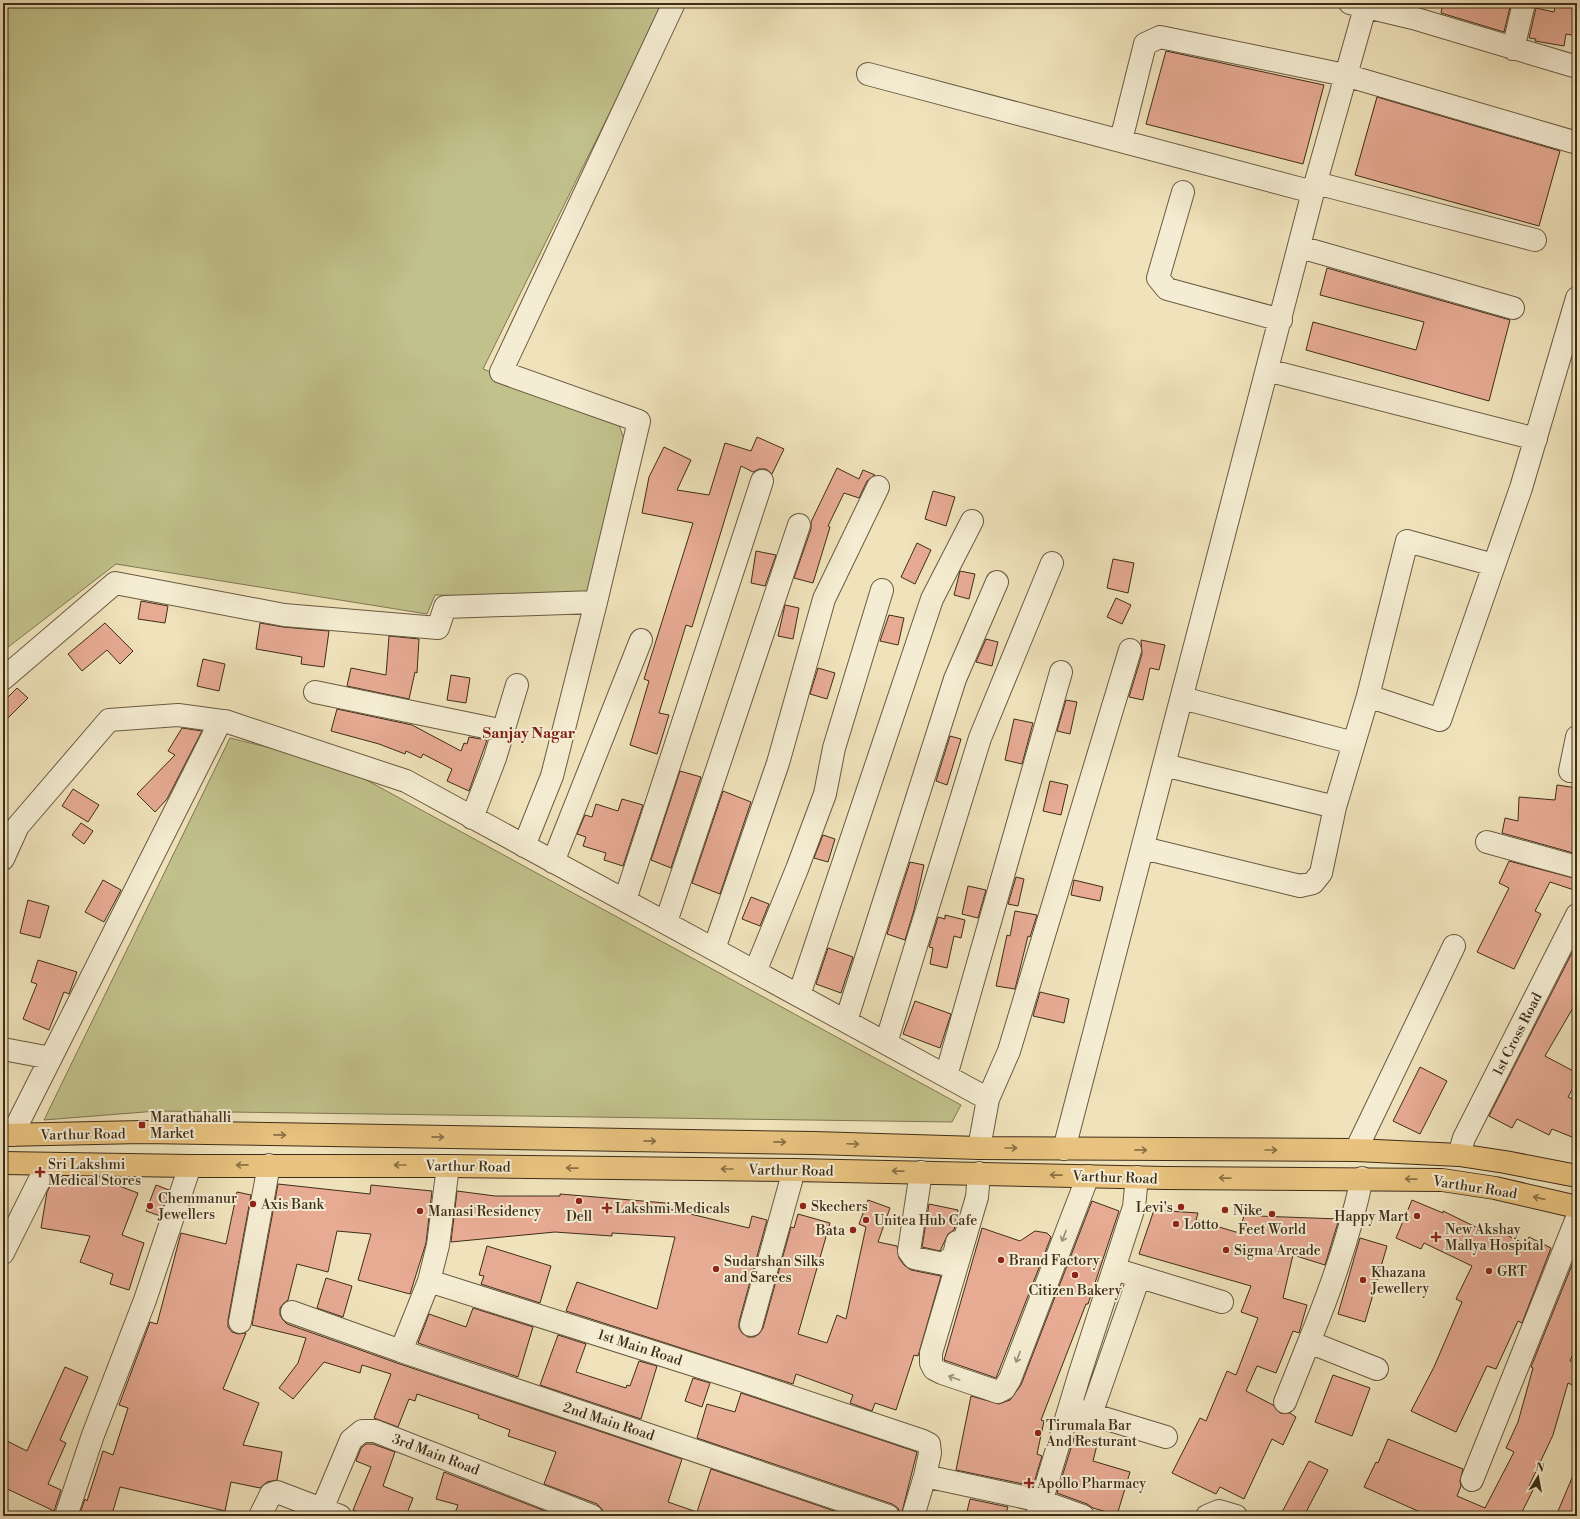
<svg xmlns="http://www.w3.org/2000/svg" width="1580" height="1519" font-family="'Libre Bodoni',serif">
  <style>
    .green { fill: #c1c18b; stroke: #807752 }
    .building { fill: #e7ab94; stroke: #3e2d18 }
    .lines { fill: none; stroke-linecap: round; stroke-linejoin: round }
    .minor-casing { stroke: #6a5a41; stroke-width: 24 }
    .major-casing { stroke: #3e2d18; stroke-width: 24 }
    .minor { stroke: #f5edd3; stroke-width: 22 }
    .major { stroke: #e8c27e; stroke-width: 22 }
    .oneway { stroke: #8a7046 }
    .oneway2 { stroke: #9a8d76 }
    .poi-dot { fill: #8f2418; stroke: #f5edd3; stroke-width: 1.5 }
    .labels { text-anchor: middle; stroke-width: 4; stroke-linejoin: round; paint-order: stroke }
    .street-label { font-size: 14px; fill: #3e2d18; stroke: #f5edd3 }
    .poi-label { font-size: 14px; fill: #3e2d18; stroke: #f5edd3; text-anchor: start }
    .neighbourhood-label { font-size: 15px; font-weight: bold; fill: #7a1f14; stroke: #f5edd3 }
  </style>
  <rect width="100%" height="100%" fill="#f0e3bb"/>
  <filter id="stains"><feTurbulence type="fractalNoise" baseFrequency=".005" numOctaves="4"/><feColorMatrix values="0 0 0 0 .2 0 0 0 0 .09 0 0 0 0 .02 0 0 0 .5 -.17"/></filter>
  <radialGradient id="worn" r=".72"><stop offset=".6" stop-color="#630" stop-opacity="0"/><stop offset="1" stop-color="#630" stop-opacity=".3"/></radialGradient>
  <path class="green" d="M 3,3 L 664,3 L 483,369 L 617,419 L 626,445 L 590,598 L 435,595 L 427,614 L 116,564 L 3,651 Z
    M 230,738 L 339,765 L 961,1105 L 952,1122 L 157,1111 L 44,1120 Z"/>
  <path class="building" d="M 1443,3 L 1511,3 L 1504,32 L 1441,13 Z
    M 1556,3 L 1577,3 L 1577,36 L 1566,34 L 1564,46 L 1535,41 L 1536,39 L 1529,38 L 1536,8 L 1554,12 Z
    M 1166,51 L 1324,85 L 1303,164 L 1146,124 Z
    M 1377,97 L 1560,151 L 1539,226 L 1355,175 Z
    M 1327,268 L 1510,320 L 1489,401 L 1306,350 L 1313,322 L 1416,350 L 1424,322 L 1320,295 Z
    M 757,437 L 784,449 L 772,474 L 766,469 L 759,469 L 753,472 L 741,466 L 692,627 L 686,625 L 659,713 L 669,715 L 657,754 L 630,745 L 649,681 L 644,679 L 693,523 L 642,513 L 649,477 L 664,447 L 691,460 L 677,490 L 709,495 L 725,443 L 751,451 Z
    M 837,468 L 859,479 L 863,470 L 875,475 L 867,481 L 859,498 L 844,493 L 828,526 L 830,527 L 813,583 L 794,578 L 811,529 L 811,522 Z
    M 933,491 L 955,497 L 946,526 L 925,519 Z
    M 917,543 L 931,550 L 915,584 L 901,577 Z
    M 756,551 L 776,555 L 765,586 L 751,583 Z
    M 1113,559 L 1134,563 L 1128,593 L 1107,588 Z
    M 960,571 L 975,574 L 969,599 L 954,595 Z
    M 1116,598 L 1131,605 L 1122,624 L 1107,617 Z
    M 141,601 L 168,606 L 165,623 L 138,619 Z
    M 785,605 L 799,608 L 793,639 L 778,636 Z
    M 889,615 L 904,618 L 898,645 L 880,641 Z
    M 105,623 L 133,651 L 120,664 L 107,650 L 82,671 L 68,654 Z
    M 260,623 L 283,627 L 329,631 L 324,667 L 301,664 L 302,657 L 256,649 Z
    M 389,636 L 419,639 L 417,673 L 415,672 L 409,699 L 347,686 L 351,668 L 386,675 Z
    M 986,639 L 998,642 L 992,666 L 976,662 Z
    M 1141,640 L 1165,645 L 1159,670 L 1150,668 L 1143,700 L 1129,697 L 1142,654 Z
    M 203,659 L 225,664 L 219,691 L 197,686 Z
    M 818,668 L 835,673 L 827,699 L 810,694 Z
    M 451,675 L 470,678 L 466,703 L 447,700 Z
    M 17,688 L 28,698 L 3,723 L 3,702 Z
    M 1066,700 L 1077,702 L 1070,734 L 1057,731 Z
    M 337,709 L 412,725 L 461,751 L 464,743 L 467,744 L 469,737 L 487,740 L 469,791 L 447,781 L 452,769 L 423,754 L 421,758 L 406,751 L 405,754 L 379,744 L 331,731 Z
    M 1014,719 L 1033,723 L 1022,764 L 1005,760 Z
    M 182,728 L 202,731 L 167,799 L 155,812 L 137,794 L 175,755 L 168,751 Z
    M 950,736 L 961,739 L 947,785 L 936,781 Z
    M 680,771 L 701,777 L 671,868 L 651,860 Z
    M 1050,781 L 1068,785 L 1061,815 L 1043,811 Z
    M 1557,785 L 1577,788 L 1577,854 L 1502,833 L 1505,818 L 1518,821 L 1519,797 L 1555,800 Z
    M 73,789 L 99,805 L 88,822 L 62,806 Z
    M 723,791 L 751,802 L 720,894 L 692,883 Z
    M 622,799 L 643,805 L 623,866 L 604,860 L 606,853 L 583,846 L 586,837 L 577,834 L 585,815 L 592,817 L 596,804 L 618,811 Z
    M 81,823 L 93,831 L 84,844 L 72,835 Z
    M 823,835 L 835,839 L 828,862 L 814,858 Z
    M 1509,861 L 1577,879 L 1577,891 L 1550,882 L 1535,911 L 1541,914 L 1514,969 L 1477,952 L 1509,888 L 1499,883 Z
    M 910,862 L 924,865 L 914,910 L 905,940 L 887,934 Z
    M 1016,877 L 1024,879 L 1018,906 L 1008,904 Z
    M 103,880 L 121,890 L 104,922 L 85,912 Z
    M 1074,880 L 1103,887 L 1100,901 L 1071,895 Z
    M 968,886 L 986,890 L 978,918 L 962,914 Z
    M 751,897 L 769,904 L 760,926 L 742,919 Z
    M 28,900 L 49,906 L 40,938 L 20,933 Z
    M 1015,911 L 1037,915 L 1030,937 L 1028,936 L 1015,989 L 996,986 L 1007,935 L 1010,936 Z
    M 945,915 L 965,920 L 961,938 L 954,936 L 947,968 L 930,964 L 933,948 L 929,947 L 938,917 L 945,919 Z
    M 1577,943 L 1577,1001 L 1545,1056 L 1577,1073 L 1577,1081 L 1568,1097 L 1577,1101 L 1577,1139 L 1552,1129 L 1549,1135 L 1517,1119 L 1512,1128 L 1489,1116 Z
    M 828,948 L 853,957 L 841,993 L 816,984 Z
    M 38,960 L 77,972 L 69,994 L 64,992 L 49,1030 L 23,1019 L 37,984 L 31,982 Z
    M 1040,992 L 1069,999 L 1064,1023 L 1033,1016 Z
    M 915,1001 L 951,1014 L 940,1048 L 903,1034 Z
    M 1420,1067 L 1447,1081 L 1420,1134 L 1393,1121 Z
    M 55,1176 L 87,1179 L 88,1177 L 107,1177 L 106,1181 L 138,1193 L 122,1235 L 144,1243 L 129,1290 L 110,1284 L 113,1274 L 80,1262 L 90,1236 L 41,1228 L 47,1192 Z
    M 278,1184 L 370,1194 L 371,1185 L 432,1191 L 426,1243 L 410,1294 L 358,1280 L 371,1234 L 337,1231 L 328,1272 L 297,1264 L 288,1300 L 284,1303 L 280,1308 L 280,1315 L 283,1320 L 287,1324 L 397,1363 L 682,1459 L 668,1502 L 697,1512 L 711,1469 L 849,1516 L 604,1516 L 602,1509 L 597,1504 L 544,1484 L 556,1452 L 508,1436 L 510,1430 L 478,1418 L 479,1415 L 417,1394 L 415,1401 L 409,1399 L 398,1427 L 374,1418 L 391,1374 L 362,1365 L 360,1373 L 324,1362 L 293,1399 L 279,1388 L 298,1363 L 306,1338 L 252,1325 Z
    M 156,1185 L 169,1190 L 160,1216 L 146,1211 Z
    M 457,1191 L 495,1196 L 560,1196 L 560,1194 L 666,1203 L 665,1208 L 749,1228 L 752,1216 L 767,1220 L 739,1322 L 739,1328 L 742,1333 L 748,1337 L 754,1337 L 759,1334 L 763,1328 L 791,1227 L 794,1228 L 798,1214 L 830,1223 L 798,1334 L 827,1343 L 837,1315 L 846,1319 L 866,1227 L 859,1224 L 868,1200 L 890,1208 L 878,1242 L 897,1246 L 899,1258 L 904,1265 L 911,1270 L 941,1276 L 918,1356 L 914,1355 L 896,1410 L 875,1403 L 872,1411 L 850,1403 L 853,1395 L 796,1374 L 793,1384 L 566,1311 L 577,1282 L 657,1309 L 675,1237 L 612,1233 L 612,1236 L 555,1232 L 451,1242 Z
    M 237,1192 L 251,1195 L 228,1320 L 228,1327 L 232,1332 L 238,1334 L 246,1333 L 223,1389 L 259,1403 L 243,1445 L 282,1452 L 277,1480 L 267,1482 L 260,1488 L 231,1482 L 225,1511 L 120,1487 L 113,1511 L 124,1516 L 79,1516 L 85,1499 L 87,1501 L 103,1451 L 113,1455 L 128,1408 L 119,1405 L 150,1322 L 157,1324 L 181,1233 L 226,1244 Z
    M 1412,1200 L 1443,1213 L 1443,1211 L 1488,1233 L 1490,1227 L 1525,1244 L 1529,1237 L 1551,1248 L 1522,1323 L 1518,1321 L 1496,1369 L 1487,1366 L 1456,1432 L 1411,1411 L 1434,1367 L 1462,1302 L 1456,1299 L 1472,1266 L 1424,1243 L 1421,1249 L 1396,1238 Z
    M 1092,1201 L 1119,1211 L 1088,1304 L 1086,1304 L 1041,1420 L 1044,1421 L 1037,1454 L 1042,1456 L 1033,1486 L 956,1470 L 971,1396 L 999,1404 L 1010,1400 L 1021,1385 Z
    M 929,1204 L 958,1210 L 954,1230 L 948,1234 L 940,1251 L 922,1247 Z
    M 1154,1210 L 1198,1213 L 1196,1220 L 1239,1233 L 1245,1212 L 1258,1216 L 1339,1219 L 1325,1265 L 1293,1255 L 1283,1298 L 1307,1305 L 1299,1333 L 1293,1331 L 1276,1373 L 1257,1366 L 1246,1391 L 1273,1405 L 1280,1413 L 1290,1413 L 1296,1417 L 1283,1445 L 1272,1439 L 1244,1499 L 1220,1487 L 1216,1494 L 1172,1473 L 1200,1418 L 1206,1421 L 1227,1371 L 1236,1375 L 1258,1318 L 1241,1312 L 1251,1286 L 1139,1254 Z
    M 982,1228 L 1020,1241 L 1035,1231 L 1047,1233 L 1051,1237 L 996,1378 L 944,1360 Z
    M 1360,1238 L 1387,1246 L 1365,1322 L 1338,1314 Z
    M 487,1246 L 551,1266 L 540,1303 L 481,1284 L 484,1276 L 479,1275 Z
    M 1574,1260 L 1577,1261 L 1577,1345 L 1570,1361 L 1577,1363 L 1577,1387 L 1568,1383 L 1553,1435 L 1529,1486 L 1534,1488 L 1520,1516 L 1429,1516 L 1364,1487 L 1376,1462 L 1378,1463 L 1388,1439 L 1463,1469 L 1460,1481 L 1461,1486 L 1457,1496 L 1485,1508 L 1514,1452 L 1506,1448 L 1518,1422 L 1533,1368 L 1531,1367 Z
    M 326,1278 L 352,1286 L 343,1317 L 317,1308 Z
    M 473,1308 L 533,1327 L 518,1377 L 418,1343 L 429,1314 L 466,1327 Z
    M 558,1335 L 586,1344 L 576,1372 L 626,1388 L 627,1385 L 630,1386 L 639,1361 L 657,1366 L 641,1419 L 540,1385 Z
    M 65,1367 L 88,1377 L 60,1440 L 66,1443 L 48,1484 L 61,1490 L 54,1511 L 3,1487 L 3,1439 L 27,1451 Z
    M 1333,1375 L 1370,1388 L 1352,1436 L 1315,1422 Z
    M 693,1378 L 710,1383 L 702,1407 L 685,1401 Z
    M 741,1393 L 917,1452 L 901,1516 L 898,1508 L 892,1504 L 697,1438 L 707,1404 L 735,1412 Z
    M 1075,1435 L 1098,1441 L 1093,1461 L 1130,1472 L 1117,1515 L 1093,1508 L 1087,1504 L 1057,1493 Z
    M 366,1444 L 373,1444 L 395,1452 L 383,1486 L 413,1498 L 406,1516 L 368,1516 L 353,1510 L 371,1467 L 356,1461 L 361,1448 Z
    M 1309,1461 L 1328,1470 L 1304,1516 L 1280,1516 Z
    M 1577,1466 L 1577,1516 L 1556,1516 Z
    M 444,1472 L 558,1516 L 454,1516 L 458,1505 L 436,1499 Z
    M 970,1499 L 1008,1507 L 1005,1516 L 966,1516 Z"/>
  <g class="lines">
    <g class="minor-casing">
      <path id="minor" d="M 1350,3 L 1413,18 L 1577,67
        M 1513,49 L 1524,3
        M 868,74 L 1313,192
        M 1121,140 L 1145,44 L 1160,37 L 1345,75 L 1577,143
        M 1316,183 L 1535,240
        M 1183,192 L 1158,278 L 1167,289 L 1281,320
        M 1300,247 L 1513,308
        M 1267,370 L 1536,439
        M 3,679 L 115,583 L 284,615 L 438,628 L 445,607 L 596,602 L 639,421 L 501,372 L 674,3
        M 315,692 L 504,731
        M 1368,696 L 1407,541 L 1494,565
        M 1182,698 L 1354,743 L 1368,696 L 1440,720 L 1521,488 L 1577,298
        M 1577,737 L 1570,771 L 1577,771
        M 1335,807 L 1354,743
        M 472,818 L 495,758 L 517,685
        M 1487,842 L 1577,867
        M 524,846 L 552,776 L 596,602
        M 1143,848 L 1300,886 L 1313,883 L 1321,873 L 1335,807 L 1164,765
        M 3,859 L 18,826 L 109,720 L 178,715 L 222,721
        M 553,862 L 641,640
        M 625,900 L 762,481
        M 666,922 L 799,525
        M 714,949 L 778,763 L 824,599 L 878,487
        M 755,972 L 797,869 L 825,794 L 834,748 L 882,590
        M 799,995 L 932,599 L 972,521
        M 846,1021 L 955,679 L 997,582
        M 886,1043 L 980,738 L 1052,563
        M 3,1049 L 51,1058
        M 946,1076 L 1061,672
        M 988,1099 L 1009,1051 L 1130,650
        M 12,1135 L 219,724 L 225,721 L 406,781 L 988,1099 L 979,1148
        M 1064,1149 L 1313,192 L 1365,8
        M 1356,1150 L 1454,946
        M 1459,1155 L 1464,1138 L 1577,915
        M 448,1166 L 438,1245 L 429,1281 L 735,1378 L 923,1441 L 929,1444 L 930,1453 L 925,1476
        M 921,1172 L 909,1251 L 914,1258 L 944,1264 L 954,1255 L 957,1242
        M 979,1173 L 977,1197 L 931,1353 L 931,1363 L 934,1369 L 942,1373 L 998,1392 L 1004,1389 L 1010,1379 L 1088,1176
        M 1362,1178 C 1350,1235 1331,1289 1309,1342 L 1377,1369
        M 3,1253 L 47,1165
        M 1124,1272 L 1222,1302
        M 429,1281 L 401,1351 L 888,1516
        M 292,1312 L 401,1351
        M 240,1322 L 269,1165
        M 751,1325 L 794,1170
        M 1285,1402 L 1309,1342
        M 1077,1410 L 1166,1437
        M 1091,1414 L 1139,1277
        M 1472,1480 L 1577,1218
        M 322,1509 L 351,1440 L 362,1431 L 375,1431 L 592,1516
        M 66,1516 L 93,1435 L 145,1300 L 190,1166
        M 260,1516 L 271,1494 L 277,1492 L 340,1516
        M 913,1516 L 925,1476 L 1041,1501 L 1083,1516
        M 1037,1516 L 1079,1376 L 1134,1207 L 1137,1177
        M 1207,1516 L 1219,1511 L 1236,1516"/>
    </g>
    <g class="major-casing">
      <path id="major" d="M 3,1135 L 142,1132 L 814,1143 L 979,1148 L 1356,1150 L 1459,1155 L 1505,1162 L 1577,1176
        M 3,1163 L 190,1166 L 448,1166 L 794,1170 L 1166,1178 L 1442,1180 L 1495,1188 L 1577,1207"/>
    </g>
    <use href="#minor" class="minor"/>
    <use href="#major" class="major"/>
  </g>
  <defs><path id="oneway-shaft" d="M-6 0H5M1.5-3L5.5 0L1.5 3" fill="none" stroke-width="1.6" stroke-linecap="round" stroke-linejoin="round"/></defs>
  <g class="oneway">
    <use href="#oneway-shaft" transform="translate(280 1135) rotate(1)"/>
    <use href="#oneway-shaft" transform="translate(438 1137) rotate(1)"/>
    <use href="#oneway-shaft" transform="translate(650 1141) rotate(1)"/>
    <use href="#oneway-shaft" transform="translate(780 1142) rotate(1)"/>
    <use href="#oneway-shaft" transform="translate(853 1144) rotate(2)"/>
    <use href="#oneway-shaft" transform="translate(1011 1148)"/>
    <use href="#oneway-shaft" transform="translate(1141 1150) rotate(1)"/>
    <use href="#oneway-shaft" transform="translate(1271 1150)"/>
    <use href="#oneway-shaft" transform="translate(242 1165) rotate(179)"/>
    <use href="#oneway-shaft" transform="translate(400 1165) rotate(-180)"/>
    <use href="#oneway-shaft" transform="translate(572 1168) rotate(-179)"/>
    <use href="#oneway-shaft" transform="translate(727 1169) rotate(-180)"/>
    <use href="#oneway-shaft" transform="translate(898 1171) rotate(-179)"/>
    <use href="#oneway-shaft" transform="translate(1056 1175) rotate(-179)"/>
    <use href="#oneway-shaft" transform="translate(1225 1178) rotate(-179)"/>
    <use href="#oneway-shaft" transform="translate(1411 1179) rotate(-179)"/>
    <use href="#oneway-shaft" transform="translate(1539 1198) rotate(-167)"/>
  </g>
  <g class="oneway2">
    <use href="#oneway-shaft" transform="translate(1064 1236) rotate(111)"/>
    <use href="#oneway-shaft" transform="translate(1018 1357) rotate(111)"/>
    <use href="#oneway-shaft" transform="translate(954 1378) rotate(-160)"/>
  </g>
  <g class="poi-dot">
    <rect x="138" y="1121" width="8" height="8" rx="2"/>
    <path d="M38 1166h4v4h4v4h-4v4h-4v-4h-4v-4h4z"/>
    <circle cx="579" cy="1201" r="4"/>
    <circle cx="253" cy="1204" r="4"/>
    <circle cx="150" cy="1206" r="4"/>
    <circle cx="803" cy="1206" r="4"/>
    <circle cx="1181" cy="1207" r="4"/>
    <path d="M605 1202h4v4h4v4h-4v4h-4v-4h-4v-4h4z"/>
    <circle cx="1225" cy="1210" r="4"/>
    <circle cx="420" cy="1211" r="4"/>
    <circle cx="1272" cy="1214" r="4"/>
    <circle cx="1417" cy="1216" r="4"/>
    <circle cx="866" cy="1220" r="4"/>
    <circle cx="1176" cy="1224" r="4"/>
    <circle cx="853" cy="1230" r="4"/>
    <path d="M1434 1231h4v4h4v4h-4v4h-4v-4h-4v-4h4z"/>
    <circle cx="1226" cy="1250" r="4"/>
    <circle cx="1001" cy="1260" r="4"/>
    <circle cx="716" cy="1269" r="4"/>
    <circle cx="1489" cy="1271" r="4"/>
    <circle cx="1075" cy="1275" r="4"/>
    <circle cx="1363" cy="1280" r="4"/>
    <circle cx="1038" cy="1433" r="4"/>
    <path d="M1027 1477h4v4h4v4h-4v4h-4v-4h-4v-4h4z"/>
  </g>
  <g class="labels">
    <g class="street-label">
      <text transform="translate(1517 1034) rotate(-63)" y="5">1st Cross Road</text>
      <text transform="translate(83 1134) rotate(-1)" y="5">Varthur Road</text>
      <text transform="translate(468 1166) rotate(1)" y="5">Varthur Road</text>
      <text transform="translate(791 1170) rotate(1)" y="5">Varthur Road</text>
      <text transform="translate(1115 1177) rotate(2)" y="5">Varthur Road</text>
      <text transform="translate(1475 1187) rotate(9)" y="5">Varthur Road</text>
      <text transform="translate(640 1347) rotate(18)" y="5">1st Main Road</text>
      <text transform="translate(609 1421) rotate(18)" y="5">2nd Main Road</text>
      <text transform="translate(436 1454) rotate(21)" y="5">3rd Main Road</text>
    </g>
    <g class="poi-label">
      <text x="150" y="1122">Marathahalli<tspan x="150" dy="16">Market</tspan></text>
      <text x="48" y="1169">Sri Lakshmi<tspan x="48" dy="16">Medical Stores</tspan></text>
      <text x="158" y="1203">Chemmanur<tspan x="158" dy="16">Jewellers</tspan></text>
      <text x="261" y="1209">Axis Bank</text>
      <text x="811" y="1211">Skechers</text>
      <text x="1173" y="1212" text-anchor="end">Levi's</text>
      <text x="615" y="1213">Lakshmi Medicals</text>
      <text x="1233" y="1215">Nike</text>
      <text x="428" y="1216">Manasi Residency</text>
      <text x="579" y="1221" text-anchor="middle">Dell</text>
      <text x="1409" y="1221" text-anchor="end">Happy Mart</text>
      <text x="874" y="1225">Unitea Hub Cafe</text>
      <text x="1184" y="1229">Lotto</text>
      <text x="1272" y="1234" text-anchor="middle">Feet World</text>
      <text x="1445" y="1234">New Akshay<tspan x="1445" dy="16">Mallya Hospital</tspan></text>
      <text x="845" y="1235" text-anchor="end">Bata</text>
      <text x="1234" y="1255">Sigma Arcade</text>
      <text x="1009" y="1265">Brand Factory</text>
      <text x="724" y="1266">Sudarshan Silks<tspan x="724" dy="16">and Sarees</tspan></text>
      <text x="1497" y="1276">GRT</text>
      <text x="1371" y="1277">Khazana<tspan x="1371" dy="16">Jewellery</tspan></text>
      <text x="1075" y="1295" text-anchor="middle">Citizen Bakery</text>
      <text x="1046" y="1430">Tirumala Bar<tspan x="1046" dy="16">And Resturant</tspan></text>
      <text x="1037" y="1488">Apollo Pharmacy</text>
    </g>
    <g class="neighbourhood-label">
      <text x="529" y="738">Sanjay Nagar</text>
    </g>
  </g>
  <rect width="1580" height="1519" fill="none" stroke="#f0e3bb" stroke-width="16"/>
  <rect x="4" y="4" width="1572" height="1511" fill="none" stroke="#3e2d18" stroke-width="2"/>
  <rect x="8" y="8" width="1564" height="1503" fill="none" stroke="#3e2d18"/>
  <g transform="translate(1538 1477) rotate(11)" stroke="#f5edd3" stroke-width="3" paint-order="stroke">
  <path d="M0-3L7 15L0 10L-7 15Z" fill="#3e2d18"/>
  <text y="-6" font-size="11" font-weight="bold" text-anchor="middle" fill="#3e2d18">N</text>
  </g>
  <rect width="100%" height="100%" filter="url(#stains)"/>
  <rect width="100%" height="100%" fill="url(#worn)"/>
</svg>
